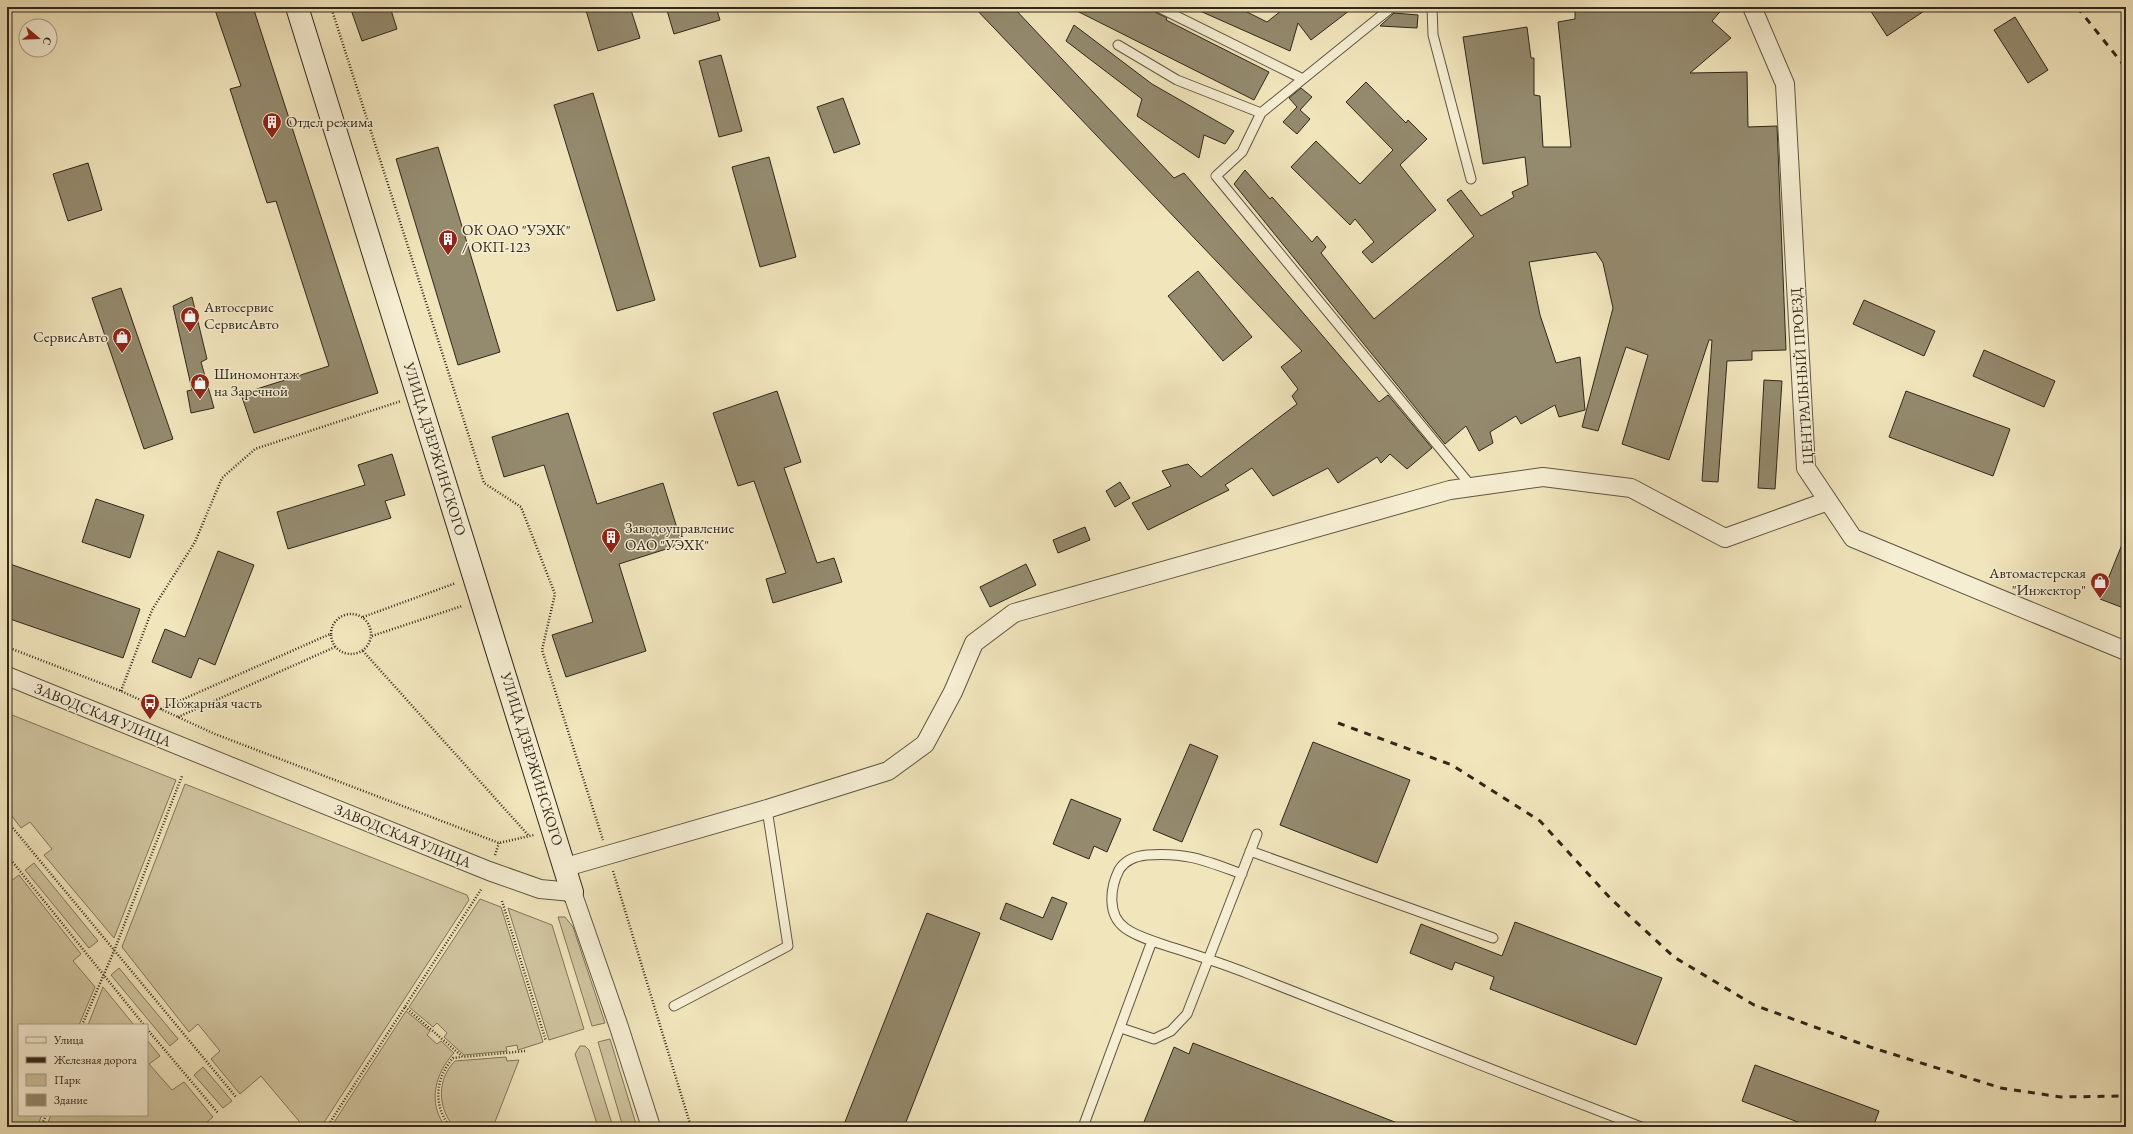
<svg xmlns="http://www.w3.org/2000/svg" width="2133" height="1134" font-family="'EB Garamond',serif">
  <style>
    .green { fill: #d0c5a0; stroke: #80765d }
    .building { fill: #948a6e; stroke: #30271a }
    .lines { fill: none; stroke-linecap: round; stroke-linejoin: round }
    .lane-casing { stroke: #605642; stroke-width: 11 }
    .street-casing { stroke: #605642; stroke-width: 20 }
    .secondary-casing { stroke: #30271a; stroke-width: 24 }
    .path { stroke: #30271a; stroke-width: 2.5; stroke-dasharray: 1 2; stroke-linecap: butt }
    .lane { stroke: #f6eed3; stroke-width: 9 }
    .street { stroke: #f6eed3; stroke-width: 18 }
    .secondary { stroke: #f6eed3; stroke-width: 22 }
    .rail { stroke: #30271a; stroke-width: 3; stroke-dasharray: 7 7; stroke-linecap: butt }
    .labels { text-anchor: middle; stroke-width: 3; stroke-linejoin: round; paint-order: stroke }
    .poi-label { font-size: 15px; fill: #30271a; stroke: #f6eed3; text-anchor: start }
    .street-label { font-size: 15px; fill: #30271a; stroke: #f6eed3 }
  </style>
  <rect width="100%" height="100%" fill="#f1e5bc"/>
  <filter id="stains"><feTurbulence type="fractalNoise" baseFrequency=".005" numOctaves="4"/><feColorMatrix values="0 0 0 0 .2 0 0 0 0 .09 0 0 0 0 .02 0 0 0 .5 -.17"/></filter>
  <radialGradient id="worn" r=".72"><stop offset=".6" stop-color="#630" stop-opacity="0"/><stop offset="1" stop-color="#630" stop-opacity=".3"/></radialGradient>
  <path class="green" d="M 7,713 L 176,780 L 114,938 L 44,855 L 52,849 L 30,822 L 21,828 L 7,810 Z
    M 185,784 L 467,895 L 469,900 L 321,1127 L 304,1127 L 261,1076 L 240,1094 L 211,1059 L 220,1051 L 198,1024 L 189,1032 L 122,947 Z
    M 34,863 L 98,941 L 89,948 L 25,870 Z
    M 19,875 L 81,954 L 73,961 L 95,987 L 79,1025 L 19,1025 L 19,1115 L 42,1115 L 37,1127 L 7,1127 L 7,877 L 11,881 Z
    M 480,899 L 501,907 L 543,1042 L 518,1050 L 517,1045 L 506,1047 L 507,1051 L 464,1055 L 444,1037 L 447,1033 L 437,1023 L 433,1027 L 409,1007 Z
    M 508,908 L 552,925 L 584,1029 L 549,1040 Z
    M 558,917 L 565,917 L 573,927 L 605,1023 L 592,1026 Z
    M 119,968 L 178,1039 L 170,1046 L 111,975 Z
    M 103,987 L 134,1025 L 88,1025 Z
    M 406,1011 L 430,1031 L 427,1035 L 437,1044 L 441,1041 L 454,1053 C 435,1073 427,1104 446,1127 L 331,1127 Z
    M 610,1039 L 637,1127 L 623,1127 L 598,1042 Z
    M 147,1040 L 160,1056 L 149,1064 L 172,1090 L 184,1082 L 213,1117 L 201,1127 L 46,1127 L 51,1115 L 147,1115 Z
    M 580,1046 L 585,1046 L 589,1050 L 613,1127 L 598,1127 L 575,1054 Z
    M 506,1057 L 507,1061 L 519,1060 L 493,1127 L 454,1127 C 437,1107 437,1079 455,1061 Z
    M 203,1067 L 232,1101 L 223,1108 L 194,1075 Z"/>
  <path class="building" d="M 214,7 L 253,7 L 378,393 L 254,433 L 241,394 L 329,366 L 276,201 L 267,203 L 230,89 L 241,86 Z
    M 350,7 L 390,7 L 397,29 L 362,41 Z
    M 585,7 L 630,7 L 640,38 L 598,51 Z
    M 666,7 L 716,7 L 720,20 L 674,34 Z
    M 974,7 L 1013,7 L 1174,178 L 1184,173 L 1379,402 L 1388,395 L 1432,448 L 1407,469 L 1390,454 L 1381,463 L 1377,457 L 1338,483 L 1328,468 L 1273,496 L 1252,468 L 1225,485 L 1229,490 L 1148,530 L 1132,503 L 1171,486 L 1162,471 L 1188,464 L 1201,477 L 1297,404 L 1292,396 L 1298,389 L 1281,367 L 1302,351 Z
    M 1069,7 L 1152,7 L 1155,12 L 1167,18 L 1166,20 L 1269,72 L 1254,100 Z
    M 1191,7 L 1237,7 L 1267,22 L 1286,7 L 1354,7 L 1311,40 L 1298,23 L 1290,51 Z
    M 1575,7 L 1724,7 L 1712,21 L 1731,38 L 1690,73 L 1747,72 L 1748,127 L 1777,126 L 1786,350 L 1752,351 L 1752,360 L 1727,361 L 1718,482 L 1702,481 L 1712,340 L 1709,340 L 1669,460 L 1622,444 L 1648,355 L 1626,347 L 1598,431 L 1582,427 L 1613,308 L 1603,263 L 1596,252 L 1529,262 L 1540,315 L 1556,363 L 1580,357 L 1585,410 L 1559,417 L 1555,405 L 1521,424 L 1516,416 L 1490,432 L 1493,443 L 1479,451 L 1466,426 L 1445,444 L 1234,184 L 1245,170 L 1270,199 L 1272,197 L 1312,242 L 1317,236 L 1326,247 L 1321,253 L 1374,319 L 1474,236 L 1447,200 L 1461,190 L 1481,216 L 1514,197 L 1512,192 L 1528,185 L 1525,157 L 1483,164 L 1463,37 L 1527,27 L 1531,58 L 1534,58 L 1534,95 L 1540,96 L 1543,147 L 1571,147 L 1558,22 L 1575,19 Z
    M 1868,7 L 1930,7 L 1887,36 Z
    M 1394,13 L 1418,15 L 1417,28 L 1380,26 Z
    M 2015,17 L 2048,70 L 2028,83 L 1994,30 Z
    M 1074,25 L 1152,84 L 1234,131 L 1225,144 L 1204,135 L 1199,158 L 1137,116 L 1142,99 L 1066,41 Z
    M 721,55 L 742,131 L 719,137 L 699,61 Z
    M 1366,82 L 1406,123 L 1408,120 L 1427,139 L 1400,165 L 1436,210 L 1372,263 L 1362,252 L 1374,242 L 1355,219 L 1350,225 L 1291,167 L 1316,141 L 1360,184 L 1393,150 L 1346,102 Z
    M 1301,88 L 1312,97 L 1300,110 L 1310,119 L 1297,134 L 1283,122 L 1297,107 L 1289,98 Z
    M 593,93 L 655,300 L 617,311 L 554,105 Z
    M 843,98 L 860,144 L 834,153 L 817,107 Z
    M 438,147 L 500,352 L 458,365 L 396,159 Z
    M 769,157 L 796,257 L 760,267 L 732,167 Z
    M 88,163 L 102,210 L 68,221 L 53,174 Z
    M 1198,271 L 1252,337 L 1223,361 L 1168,296 Z
    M 121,288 L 173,439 L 144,449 L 92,298 Z
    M 192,297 L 207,359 L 201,362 L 214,408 L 191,413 L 187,391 L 192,390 L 173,306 Z
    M 1864,300 L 1935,331 L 1924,356 L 1853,324 Z
    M 1984,350 L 2055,381 L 2044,407 L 1973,376 Z
    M 1764,380 L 1782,381 L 1775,489 L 1758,488 Z
    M 777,391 L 801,462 L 784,468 L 817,563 L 834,558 L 842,582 L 773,603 L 766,579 L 786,573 L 754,481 L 738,486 L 713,413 Z
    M 1906,391 L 2010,429 L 1993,476 L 1889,437 Z
    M 568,413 L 597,504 L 663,483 L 682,544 L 619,564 L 646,651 L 566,677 L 552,635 L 593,622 L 544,465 L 504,477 L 492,437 Z
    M 392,454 L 405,495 L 385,501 L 391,518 L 288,549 L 277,512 L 365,485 L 358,465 Z
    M 1120,482 L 1130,498 L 1115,507 L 1106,491 Z
    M 96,499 L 144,515 L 130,558 L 82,542 Z
    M 1085,527 L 1090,540 L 1058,553 L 1053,540 Z
    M 2125,537 L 2126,537 L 2126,609 L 2100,599 Z
    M 218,551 L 254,565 L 215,665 L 199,658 L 191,678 L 152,662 L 165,629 L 185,637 Z
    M 7,563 L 140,609 L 123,658 L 7,618 Z
    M 1026,564 L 1036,585 L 990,607 L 980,587 Z
    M 1313,742 L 1410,780 L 1377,863 L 1280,825 Z
    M 1190,744 L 1218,756 L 1182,842 L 1153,830 Z
    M 1071,799 L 1121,819 L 1107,852 L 1094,846 L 1089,859 L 1053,844 Z
    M 1052,897 L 1067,903 L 1052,940 L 1000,919 L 1006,903 L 1043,918 Z
    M 927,913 L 980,933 L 904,1127 L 843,1127 Z
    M 1515,922 L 1662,978 L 1636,1045 L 1490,989 L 1494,977 L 1455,962 L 1452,970 L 1410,953 L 1421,924 L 1502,956 Z
    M 1193,1043 L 1405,1126 L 1405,1127 L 1142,1127 L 1174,1047 L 1189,1054 Z
    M 1755,1065 L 1879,1111 L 1873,1127 L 1811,1127 L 1742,1101 Z"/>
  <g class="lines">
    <g class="lane-casing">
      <path id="lane" d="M 1158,7 L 1303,79 L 1392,7
        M 1432,7 L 1433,35 L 1471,179
        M 1118,45 L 1177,80 L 1261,113
        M 1303,79 L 1261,113 L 1242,152 L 1216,176 L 1472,487
        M 1250,851 L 1493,938
        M 1242,874 C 1206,861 1187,852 1147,855 C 1136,856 1125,860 1119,870 C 1110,888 1107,915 1125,928 C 1139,938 1159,943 1174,948 C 1199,956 1224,964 1249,974 C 1379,1025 1510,1077 1641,1127
        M 674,1006 L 788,946 L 767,809
        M 1121,1028 L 1154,1039 L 1171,1031 L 1187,1014 L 1257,834
        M 1083,1127 L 1152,941"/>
    </g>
    <g class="street-casing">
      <path id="street" d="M 1752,7 L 1785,84 L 1806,468 L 1853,538 L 2126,651
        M 7,676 L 489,871 L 540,889 L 572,892 L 619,1027 L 651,1127
        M 566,867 L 767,809 L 888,771 L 925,744 L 953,692 L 974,643 L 1014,613 L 1450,490 L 1543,477 L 1631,488 L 1725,538 L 1828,501"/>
    </g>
    <g class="secondary-casing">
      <path id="secondary" d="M 297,7 L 572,892"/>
    </g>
    <path class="path" d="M 331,7 L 484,483 L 521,507 L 555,594 L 542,650 L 603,840
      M331 634a20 20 0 1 1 40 0a20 20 0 1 1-40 0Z
      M 363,617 L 456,583
      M 372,636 L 462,606
      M 7,647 L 121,691 L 215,734 L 499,843 L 534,835
      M 363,651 L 529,836
      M 121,691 L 152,610 L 195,542 L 222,478 L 255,449 L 401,401
      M 161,709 L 330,634
      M 178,717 L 335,647
      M 7,821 L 236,1097
      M 7,855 L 144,1025
      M 495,855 L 499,843
      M 613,871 L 691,1127
      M 502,901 L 546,1041
      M 405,1007 L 463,1057 L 525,1051
      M 82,1025 L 114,951 L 182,776
      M 147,1029 L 218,1113
      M 41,1127 L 46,1115
      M 327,1127 L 482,888
      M 450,1127 C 433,1105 435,1079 453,1058 L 462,1057"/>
    <use href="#lane" class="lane"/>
    <use href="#street" class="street"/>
    <use href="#secondary" class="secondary"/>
    <path class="rail" d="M 2077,7 L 2126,68
      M 1338,723 L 1452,765 L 1540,821 L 1611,899 L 1674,957 L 1754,1005 L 1870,1047 L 2001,1088 L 2061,1097 L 2126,1096"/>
  </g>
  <defs>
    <g id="building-pin" transform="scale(1)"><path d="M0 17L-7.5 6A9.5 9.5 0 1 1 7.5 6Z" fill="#8f2418" stroke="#f6eed3"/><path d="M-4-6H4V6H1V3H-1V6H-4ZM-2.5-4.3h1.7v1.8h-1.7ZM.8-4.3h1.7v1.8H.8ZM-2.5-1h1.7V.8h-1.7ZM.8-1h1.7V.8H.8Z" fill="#fff"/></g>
    <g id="shop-pin" transform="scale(1)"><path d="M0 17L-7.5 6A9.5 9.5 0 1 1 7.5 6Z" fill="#8f2418" stroke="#f6eed3"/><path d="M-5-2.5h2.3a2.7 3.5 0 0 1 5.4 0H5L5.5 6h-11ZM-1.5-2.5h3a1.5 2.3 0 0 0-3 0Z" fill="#fff"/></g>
    <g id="bus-pin" transform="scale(1)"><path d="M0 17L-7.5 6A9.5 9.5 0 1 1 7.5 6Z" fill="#8f2418" stroke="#f6eed3"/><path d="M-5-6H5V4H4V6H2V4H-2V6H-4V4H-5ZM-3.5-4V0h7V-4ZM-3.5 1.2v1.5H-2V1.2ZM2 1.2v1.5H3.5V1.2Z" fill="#fff"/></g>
  </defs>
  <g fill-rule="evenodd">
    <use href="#building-pin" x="272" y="122"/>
    <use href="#building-pin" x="448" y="239"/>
    <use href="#shop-pin" x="190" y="316"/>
    <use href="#shop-pin" x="122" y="337"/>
    <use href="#shop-pin" x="200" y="383"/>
    <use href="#building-pin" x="611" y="537"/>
    <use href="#shop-pin" x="2100" y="582"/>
    <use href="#bus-pin" x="150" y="703"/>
  </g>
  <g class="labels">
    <g class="poi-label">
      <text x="286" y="127">Отдел режима</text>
      <text x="462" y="235">ОК ОАО "УЭХК"<tspan x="462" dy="17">/ ОКП-123</tspan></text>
      <text x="204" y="312">Автосервис<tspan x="204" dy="17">СервисАвто</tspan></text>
      <text x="108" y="342" text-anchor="end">СервисАвто</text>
      <text x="214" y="379">Шиномонтаж<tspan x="214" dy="17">на Заречной</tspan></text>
      <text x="625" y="533">Заводоуправление<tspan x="625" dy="17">ОАО "УЭХК"</tspan></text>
      <text x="2086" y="578" text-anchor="end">Автомастерская<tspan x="2086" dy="17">"Инжектор"</tspan></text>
      <text x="164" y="708">Пожарная часть</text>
    </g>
    <g class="street-label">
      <text transform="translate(1802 376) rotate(-94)" y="5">ЦЕНТРАЛЬНЫЙ ПРОЕЗД</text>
      <text transform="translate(435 449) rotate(73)" y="5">УЛИЦА ДЗЕРЖИНСКОГО</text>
      <text transform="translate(103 715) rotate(22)" y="5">ЗАВОДСКАЯ УЛИЦА</text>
      <text transform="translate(532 759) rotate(73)" y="5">УЛИЦА ДЗЕРЖИНСКОГО</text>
      <text transform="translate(403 836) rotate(22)" y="5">ЗАВОДСКАЯ УЛИЦА</text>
    </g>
  </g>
  <rect width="2133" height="1134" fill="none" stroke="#f1e5bc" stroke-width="24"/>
  <rect x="8" y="8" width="2117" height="1118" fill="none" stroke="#30271a" stroke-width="2"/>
  <rect x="12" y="12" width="2109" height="1110" fill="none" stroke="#30271a"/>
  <rect x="18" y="1024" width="130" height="92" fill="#f6eed3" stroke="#a79e89"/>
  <rect x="26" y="1037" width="20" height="6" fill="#f6eed3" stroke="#a79e89"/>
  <text x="54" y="1044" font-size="12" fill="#30271a">Улица</text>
  <rect x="26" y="1057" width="20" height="6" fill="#30271a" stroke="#a79e89"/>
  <text x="54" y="1064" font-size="12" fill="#30271a">Железная дорога</text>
  <rect x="26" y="1074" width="20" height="12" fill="#d0c5a0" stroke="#a79e89"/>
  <text x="54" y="1084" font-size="12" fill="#30271a">Парк</text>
  <rect x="26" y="1094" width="20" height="12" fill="#948a6e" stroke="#a79e89"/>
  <text x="54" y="1104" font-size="12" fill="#30271a">Здание</text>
  <g transform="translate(38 38) rotate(109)"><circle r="19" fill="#f6eed3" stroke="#a79e89"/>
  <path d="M0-3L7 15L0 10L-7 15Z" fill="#8f2418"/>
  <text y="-6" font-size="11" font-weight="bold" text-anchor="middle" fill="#30271a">С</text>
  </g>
  <rect width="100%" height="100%" filter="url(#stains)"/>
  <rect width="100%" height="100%" fill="url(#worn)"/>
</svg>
